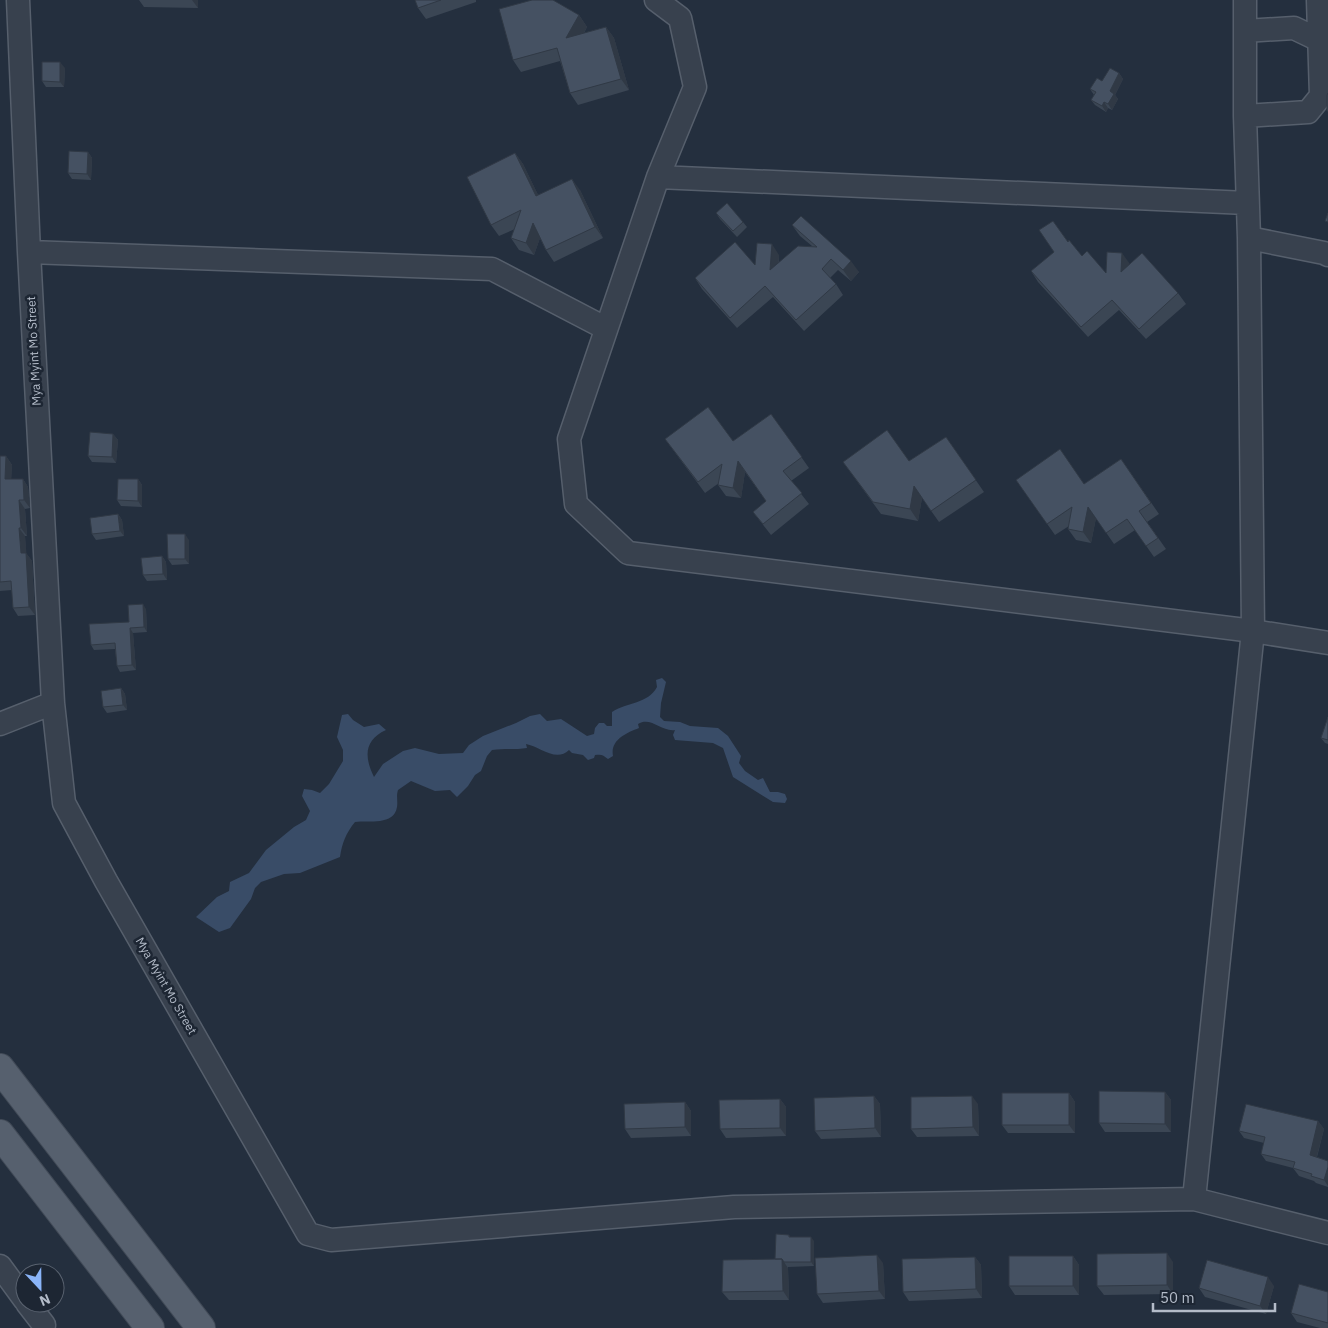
<svg xmlns="http://www.w3.org/2000/svg" width="1328" height="1328" font-family="'IBM Plex Sans',sans-serif">
  <style>
    .water { fill: #394c67 }
    .lines { fill: none; stroke-linecap: round; stroke-linejoin: round }
    .minor-casing { stroke: #565f6c; stroke-width: 25 }
    .major-casing { stroke: #414a57; stroke-width: 30 }
    .minor { stroke: #38414e; stroke-width: 22 }
    .major { stroke: #56606e; stroke-width: 28 }
    .wall { fill: #3b4654 }
    .shaded-wall { fill: #303945 }
    .building { fill: #455162; stroke: #303945 }
    .labels { text-anchor: middle; stroke-width: 5; stroke-linejoin: round; paint-order: stroke }
    .street-label { font-size: 12px; fill: #b4bcc9; stroke: #1d2633 }
  </style>
  <rect width="100%" height="100%" fill="#242f3e"/>
  <path class="water" d="M 662,678 L 666,682 L 661,703 L 660,717 L 664,721 L 680,722 L 690,726 L 718,728 L 728,736 L 741,756 L 739,763 L 745,771 L 758,780 L 763,778 L 770,792 L 778,792 L 785,794 L 787,799 L 785,803 L 773,802 L 733,777 L 723,748 L 713,743 L 675,740 L 673,735 L 675,730 C 661,732 651,716 638,724 L 639,728 C 626,733 610,740 613,756 L 608,759 C 603,755 602,754 595,755 L 594,758 L 588,760 L 583,755 L 572,753 L 569,750 C 556,763 539,746 526,744 L 527,748 C 515,750 504,748 492,750 L 487,756 L 481,771 L 475,775 L 468,786 L 457,797 L 450,790 L 435,791 L 411,781 L 398,790 C 396,796 398,801 397,807 C 394,826 369,820 355,822 C 346,833 342,843 340,857 L 300,873 L 284,874 L 261,882 L 255,888 L 251,899 L 230,928 L 219,932 L 196,917 L 217,897 L 229,891 L 230,882 L 249,873 L 266,850 L 294,827 L 306,820 L 310,811 L 302,796 L 304,789 L 312,790 L 320,793 L 329,784 L 343,761 L 343,750 L 337,737 L 342,715 L 348,714 L 353,720 L 364,727 L 379,724 L 386,730 C 364,740 364,757 374,777 L 383,764 L 403,751 L 415,748 L 439,754 L 463,753 L 469,745 L 483,736 L 516,723 L 530,716 L 540,714 L 547,721 L 561,719 L 587,736 L 594,734 L 595,728 L 599,723 L 604,723 L 607,726 L 612,726 L 612,712 C 627,702 648,704 657,687 L 656,680 Z"/>
  <g class="lines">
    <g class="minor-casing">
      <path id="minor" d="M 18,0 L 29,252 L 53,703
        M 656,0 L 680,18 L 695,87 L 658,177 L 569,439 L 576,504 L 628,553 L 1253,631 L 1328,643
        M 1245,0 L 1245,116 L 1249,238 L 1253,631 L 1194,1199 L 1328,1233
        M 1245,31 L 1294,28 L 1319,40
        M 1245,116 L 1308,112 L 1321,96 L 1318,0
        M 658,177 L 1247,203
        M 1249,238 L 1324,253 L 1328,255
        M 29,252 L 492,269 L 605,328
        M 0,724 L 53,703 L 64,803 L 106,881 L 308,1234 L 331,1240 L 734,1207 L 1194,1199
        M 0,1266 L 25,1300
        M 27,1303 L 44,1325"/>
    </g>
    <g class="major-casing">
      <path id="major" d="M 0,1068 L 201,1328
        M 0,1134 L 150,1328"/>
    </g>
    <use href="#minor" class="minor"/>
    <use href="#major" class="major"/>
  </g>
  <path class="wall" d="M 139,0 L 198,0 L 198,8 L 144,7 Z
    M 415,0 L 476,0 L 476,2 L 426,19 L 418,8 Z
    M 557,3 L 579,15 L 587,27 L 584,33 L 606,27 L 614,38 L 629,90 L 578,105 L 570,93 L 560,61 L 521,72 L 513,60 Z
    M 65,68 L 64,87 L 46,87 L 42,81 Z
    M 1119,73 L 1123,79 L 1115,95 L 1118,99 L 1112,110 L 1108,108 L 1106,112 L 1095,105 L 1091,100 L 1094,95 L 1090,89 L 1102,81 Z
    M 88,152 L 92,158 L 91,180 L 72,179 L 68,173 Z
    M 515,153 L 523,164 L 538,195 L 580,190 L 603,238 L 554,262 L 546,250 L 540,238 L 534,255 L 519,250 L 511,238 L 515,229 L 499,236 L 491,225 Z
    M 716,213 L 743,222 L 747,227 L 737,237 L 720,219 Z
    M 792,225 L 859,272 L 851,281 L 838,270 L 830,278 L 836,284 L 843,295 L 804,331 L 773,297 L 737,328 L 702,289 L 695,278 L 755,265 L 779,255 L 779,263 L 812,246 L 800,236 Z
    M 1068,241 L 1082,256 L 1106,273 L 1130,264 L 1178,293 L 1186,304 L 1146,339 L 1119,310 L 1088,337 L 1038,282 L 1031,271 Z
    M 771,414 L 809,468 L 791,481 L 809,504 L 771,535 L 753,512 L 766,501 L 745,472 L 741,498 L 726,496 L 718,485 L 719,483 L 705,493 L 665,439 L 733,441 Z
    M 113,434 L 118,440 L 116,463 L 92,462 L 88,456 Z
    M 946,437 L 984,492 L 939,522 L 922,498 L 918,521 L 881,514 L 843,462 L 909,461 Z
    M 0,456 L 6,456 L 12,465 L 11,479 L 23,479 L 28,487 L 30,508 L 25,509 L 27,536 L 25,536 L 26,553 L 32,561 L 35,615 L 18,616 L 13,608 L 12,590 L 0,591 Z
    M 1121,459 L 1159,514 L 1147,522 L 1166,549 L 1154,557 L 1135,530 L 1114,544 L 1096,518 L 1091,543 L 1076,540 L 1068,529 L 1069,526 L 1055,535 L 1016,480 L 1084,484 Z
    M 138,479 L 142,485 L 142,507 L 121,506 L 117,500 Z
    M 118,514 L 122,520 L 124,536 L 96,540 L 92,534 Z
    M 189,540 L 189,564 L 172,565 L 168,559 Z
    M 162,556 L 166,562 L 167,580 L 147,581 L 143,575 Z
    M 146,609 L 147,632 L 133,633 L 136,670 L 120,672 L 117,666 L 115,649 L 94,650 L 91,645 L 129,622 Z
    M 121,688 L 125,694 L 127,710 L 107,713 L 103,707 Z
    M 1328,717 L 1328,744 L 1325,743 L 1321,738 Z
    M 1165,1092 L 1171,1100 L 1171,1132 L 1105,1132 L 1099,1123 Z
    M 1069,1093 L 1075,1102 L 1075,1133 L 1008,1133 L 1002,1125 Z
    M 874,1096 L 880,1104 L 881,1137 L 821,1139 L 815,1131 Z
    M 780,1099 L 786,1107 L 786,1136 L 726,1138 L 720,1129 Z
    M 685,1102 L 691,1111 L 691,1136 L 631,1138 L 625,1129 Z
    M 978,1104 L 979,1136 L 917,1137 L 911,1129 Z
    M 1318,1121 L 1324,1129 L 1317,1157 L 1328,1161 L 1328,1187 L 1316,1183 L 1314,1181 L 1299,1176 L 1293,1168 L 1266,1161 L 1261,1154 L 1264,1143 L 1244,1138 L 1239,1131 Z
    M 789,1235 L 790,1237 L 814,1241 L 814,1266 L 788,1267 L 789,1300 L 729,1300 L 722,1292 L 775,1259 Z
    M 1073,1256 L 1079,1265 L 1079,1295 L 1015,1295 L 1009,1286 Z
    M 975,1257 L 981,1265 L 982,1298 L 909,1301 L 903,1292 Z
    M 1173,1262 L 1173,1294 L 1104,1295 L 1097,1286 Z
    M 883,1263 L 885,1299 L 823,1303 L 817,1294 Z
    M 1274,1286 L 1266,1314 L 1205,1297 L 1199,1288 Z
    M 1328,1292 L 1328,1328 L 1320,1328 L 1297,1322 L 1291,1313 Z"/>
  <path class="shaded-wall" d="M 192,0 L 198,0 L 198,8 Z
    M 579,15 L 587,27 L 574,50 L 566,38 Z
    M 606,27 L 614,38 L 629,90 L 621,79 Z
    M 60,62 L 65,68 L 64,87 L 60,82 Z
    M 1119,73 L 1123,79 L 1115,95 L 1118,99 L 1112,110 L 1108,104 L 1110,91 Z
    M 1104,102 L 1108,108 L 1106,112 L 1102,106 Z
    M 88,152 L 92,158 L 91,180 L 87,174 Z
    M 515,153 L 523,164 L 544,207 L 536,196 Z
    M 572,179 L 580,190 L 603,238 L 595,227 Z
    M 533,223 L 541,235 L 534,255 L 526,243 Z
    M 772,244 L 779,255 L 778,281 L 770,270 Z
    M 1122,253 L 1130,264 L 1129,283 L 1121,272 Z
    M 851,261 L 859,272 L 851,281 L 843,270 Z
    M 113,434 L 118,440 L 116,463 L 112,457 Z
    M 6,456 L 12,465 L 11,487 L 5,479 Z
    M 738,461 L 745,472 L 741,498 L 733,488 Z
    M 23,479 L 28,487 L 30,508 L 24,500 Z
    M 138,479 L 142,485 L 142,507 L 138,501 Z
    M 914,486 L 922,498 L 918,521 L 910,509 Z
    M 19,500 L 25,509 L 27,536 L 21,528 Z
    M 1088,507 L 1096,518 L 1091,543 L 1083,532 Z
    M 118,514 L 122,520 L 124,536 L 120,531 Z
    M 19,528 L 25,536 L 27,560 L 26,553 L 32,561 L 35,615 L 29,607 L 21,553 Z
    M 185,534 L 189,540 L 189,564 L 185,559 Z
    M 162,556 L 166,562 L 167,580 L 163,574 Z
    M 143,604 L 146,609 L 147,632 L 144,627 Z
    M 130,628 L 133,633 L 136,670 L 132,665 Z
    M 121,688 L 125,694 L 127,710 L 123,705 Z
    M 1165,1092 L 1171,1100 L 1171,1132 L 1165,1124 Z
    M 1069,1093 L 1075,1102 L 1075,1133 L 1069,1125 Z
    M 874,1096 L 880,1104 L 881,1137 L 875,1128 Z
    M 972,1096 L 978,1104 L 979,1136 L 973,1127 Z
    M 780,1099 L 786,1107 L 786,1136 L 780,1128 Z
    M 685,1102 L 691,1111 L 691,1136 L 685,1127 Z
    M 1318,1121 L 1324,1129 L 1315,1163 L 1310,1155 Z
    M 1328,1167 L 1328,1186 L 1324,1180 Z
    M 811,1237 L 814,1241 L 814,1266 L 811,1262 Z
    M 1167,1253 L 1173,1262 L 1173,1294 L 1167,1285 Z
    M 877,1255 L 883,1263 L 885,1299 L 879,1291 Z
    M 1073,1256 L 1079,1265 L 1079,1295 L 1073,1286 Z
    M 975,1257 L 981,1265 L 982,1298 L 976,1289 Z
    M 782,1259 L 788,1268 L 789,1300 L 783,1291 Z
    M 1268,1277 L 1274,1286 L 1266,1314 L 1260,1306 Z"/>
  <path class="building" d="M 415,0 L 441,0 L 418,8 Z
    M 532,0 L 553,0 L 579,15 L 566,38 L 606,27 L 621,79 L 570,93 L 557,48 L 513,60 L 499,9 Z
    M 42,62 L 60,62 L 60,82 L 42,81 Z
    M 1110,68 L 1119,73 L 1110,91 L 1114,94 L 1108,104 L 1104,102 L 1102,106 L 1091,100 L 1096,92 L 1090,89 L 1097,78 L 1102,81 Z
    M 1328,93 L 1328,111 L 1327,111 L 1327,95 Z
    M 69,151 L 88,152 L 87,174 L 68,173 Z
    M 515,153 L 536,196 L 572,179 L 595,227 L 546,250 L 533,223 L 526,243 L 511,238 L 521,210 L 491,225 L 467,177 Z
    M 727,203 L 743,222 L 733,231 L 716,213 Z
    M 1328,213 L 1328,222 L 1325,221 Z
    M 801,216 L 851,261 L 843,270 L 831,259 L 822,269 L 836,284 L 796,320 L 765,286 L 730,318 L 695,278 L 735,242 L 755,265 L 757,243 L 772,244 L 770,270 L 798,246 L 817,247 L 792,225 Z
    M 1053,221 L 1068,242 L 1069,240 L 1082,256 L 1087,251 L 1106,273 L 1107,252 L 1122,253 L 1121,272 L 1142,253 L 1178,293 L 1139,329 L 1112,300 L 1081,327 L 1031,271 L 1054,252 L 1039,230 Z
    M 708,407 L 733,441 L 771,414 L 802,457 L 783,471 L 802,493 L 763,524 L 753,512 L 766,501 L 738,461 L 733,488 L 718,485 L 722,464 L 698,482 L 665,439 Z
    M 887,430 L 909,461 L 946,437 L 976,480 L 931,511 L 914,486 L 910,509 L 873,502 L 843,462 Z
    M 90,432 L 113,434 L 112,457 L 88,456 Z
    M 1060,449 L 1084,484 L 1121,459 L 1151,503 L 1139,511 L 1158,538 L 1146,546 L 1127,519 L 1106,533 L 1088,507 L 1083,532 L 1068,529 L 1072,507 L 1047,524 L 1016,480 Z
    M 0,456 L 6,456 L 5,479 L 23,479 L 24,500 L 19,500 L 21,528 L 19,528 L 21,553 L 26,553 L 29,607 L 13,608 L 11,581 L 0,582 Z
    M 118,479 L 138,479 L 138,501 L 117,500 Z
    M 118,514 L 120,531 L 92,534 L 90,518 Z
    M 167,534 L 185,534 L 185,559 L 168,559 Z
    M 162,556 L 163,574 L 143,575 L 141,558 Z
    M 143,604 L 144,627 L 130,628 L 132,665 L 117,666 L 115,643 L 91,645 L 89,624 L 129,622 L 128,605 Z
    M 121,688 L 123,705 L 103,707 L 101,691 Z
    M 1328,717 L 1328,740 L 1321,738 Z
    M 1099,1091 L 1165,1092 L 1165,1124 L 1099,1123 Z
    M 1002,1093 L 1069,1093 L 1069,1125 L 1002,1125 Z
    M 874,1096 L 875,1128 L 815,1131 L 814,1098 Z
    M 972,1096 L 973,1127 L 911,1129 L 911,1097 Z
    M 780,1099 L 780,1128 L 720,1129 L 719,1100 Z
    M 685,1102 L 685,1127 L 625,1129 L 624,1104 Z
    M 1246,1104 L 1318,1121 L 1310,1155 L 1328,1161 L 1328,1167 L 1324,1180 L 1311,1176 L 1312,1174 L 1293,1168 L 1295,1162 L 1261,1154 L 1265,1137 L 1239,1131 Z
    M 776,1234 L 789,1235 L 789,1237 L 811,1237 L 811,1262 L 784,1262 L 782,1259 L 775,1259 Z
    M 1167,1253 L 1167,1285 L 1097,1286 L 1097,1254 Z
    M 877,1255 L 879,1291 L 817,1294 L 815,1258 Z
    M 1009,1256 L 1073,1256 L 1073,1286 L 1009,1286 Z
    M 975,1257 L 976,1289 L 903,1292 L 902,1259 Z
    M 782,1259 L 783,1291 L 722,1292 L 723,1260 Z
    M 1207,1260 L 1268,1277 L 1260,1306 L 1199,1288 Z
    M 1299,1284 L 1328,1292 L 1328,1323 L 1291,1313 Z"/>
  <g class="labels">
    <g class="street-label">
      <text transform="translate(34 351) rotate(-93)" y="4">Mya Myint Mo Street</text>
      <text transform="translate(166 986) rotate(60)" y="4">Mya Myint Mo Street</text>
    </g>
  </g>
  <g transform="translate(40 1288) rotate(158)"><circle r="24" fill="#1d2633" stroke="#59626f"/>
  <path d="M0-4L9 19L0 12L-9 19Z" fill="#8ab4f8"/>
  <text y="-8" font-size="14" font-weight="bold" text-anchor="middle" fill="#b4bcc9">N</text>
  </g>
  <path d="M1153 1303v8h122v-8" fill="none" stroke="#b4bcc9" stroke-width="2.5"/>
  <text x="1160" y="1303" font-size="15" fill="#b4bcc9" stroke="#1d2633" stroke-width="4" paint-order="stroke">50 m</text>
</svg>
